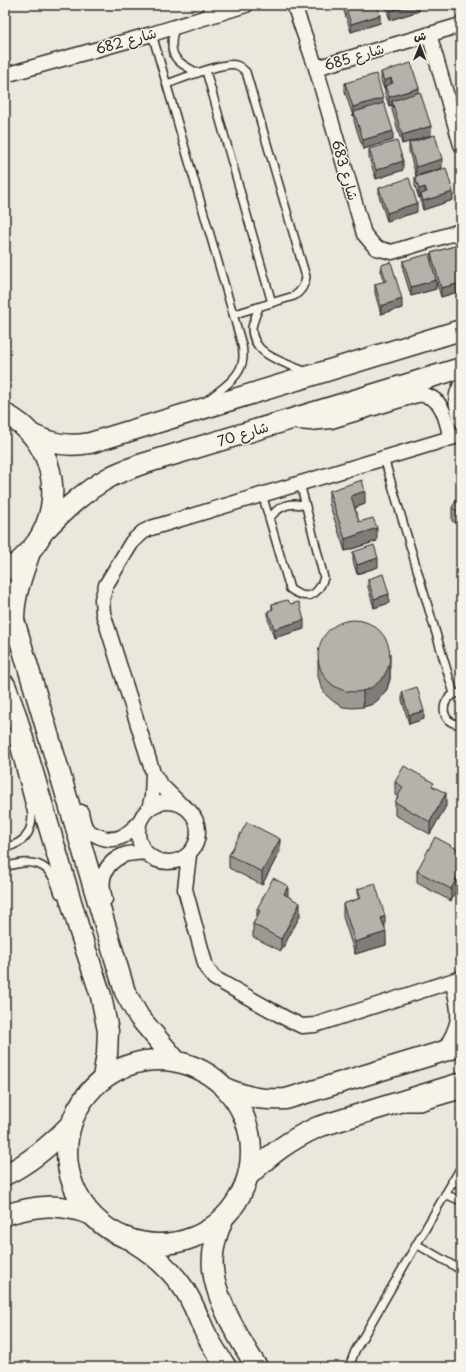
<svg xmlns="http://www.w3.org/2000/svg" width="466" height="1372" font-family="'Playpen Sans','Playpen Sans Arabic',sans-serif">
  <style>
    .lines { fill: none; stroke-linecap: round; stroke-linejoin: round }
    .lane-casing { stroke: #2b2b2b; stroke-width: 10 }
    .street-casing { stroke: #2b2b2b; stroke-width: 17 }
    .secondary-casing { stroke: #2b2b2b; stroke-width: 23 }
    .lane { stroke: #f7f3e8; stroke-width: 7 }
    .street { stroke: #f7f3e8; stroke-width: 14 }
    .secondary { stroke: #f7f3e8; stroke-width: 20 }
    .wall { fill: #9c9993; stroke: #2b2b2b }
    .shaded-wall { fill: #7f7d78; stroke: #2b2b2b }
    .building { fill: #b5b2ab; stroke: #2b2b2b }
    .labels { text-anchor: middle; stroke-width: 3; stroke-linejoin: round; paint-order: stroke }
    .street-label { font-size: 14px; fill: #2b2b2b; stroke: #f7f3e8 }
  </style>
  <rect width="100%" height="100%" fill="#ebe7dd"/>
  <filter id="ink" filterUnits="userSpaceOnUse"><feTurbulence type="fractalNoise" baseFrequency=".025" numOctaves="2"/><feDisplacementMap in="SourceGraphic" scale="8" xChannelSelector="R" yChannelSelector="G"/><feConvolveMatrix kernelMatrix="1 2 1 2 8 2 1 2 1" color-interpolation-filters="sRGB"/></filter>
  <g filter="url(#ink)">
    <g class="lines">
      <g class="lane-casing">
        <path id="lane" d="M 206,5 L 210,16
          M 175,27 C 167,55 174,61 198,73
          M 152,34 L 242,345 C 243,349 243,353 243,358 C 242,377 220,390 206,401
          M 206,71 L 272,303
          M 167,84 C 181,79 224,61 236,65 C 240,66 243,69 246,72 L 306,277 C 305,285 302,291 294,296 L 235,314
          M 259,307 C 257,313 253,321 252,328 C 252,356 286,363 307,372
          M 384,458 L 454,694
          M 262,494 L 290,589 C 307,601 317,597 324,578 L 300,483
          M 269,519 C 278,506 290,501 306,506
          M 461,693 C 437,695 440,726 461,724
          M 5,848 C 24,843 32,834 32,814 L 13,741 L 12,733
          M 5,867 C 21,862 41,858 52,876 C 55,881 57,888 59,894
          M 407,1107 L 420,1107 L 461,1095
          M 452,1181 L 461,1185
          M 445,1194 L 461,1201
          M 416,1244 L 461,1270
          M 349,1367 L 355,1351 L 461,1167"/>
      </g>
      <g class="street-casing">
        <path id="street" d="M 294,5 L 316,68 L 364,234 L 376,248 L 392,252 L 461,231
          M 429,34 L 461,145
          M 316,68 L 461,25
          M 5,75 L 152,34 L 246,5
          M 461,385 C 453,398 457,407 461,420
          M 298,422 L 310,423 L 331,421 L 410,397 C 414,396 419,394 423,395 C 444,398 446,421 451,438
          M138 832a30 30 0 1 1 60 0a30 30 0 1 1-60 0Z
          M 180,804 L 160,784 L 153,773 L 103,613 L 102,599 L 106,585 L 132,542 L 143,532 L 151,528 L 461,435
          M 149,809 L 152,797 L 153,773
          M 81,812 C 82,817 83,822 85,827 C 88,832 93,834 98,836 C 116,844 126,836 139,823
          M 189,855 L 185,889 L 206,967 L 214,978 L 287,1019 L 302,1026 L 315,1025 L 461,978
          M 105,899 C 99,880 104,863 124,855 C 130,853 138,853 145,852
          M 443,1052 C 462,1023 461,1014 452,981"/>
      </g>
      <g class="secondary-casing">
        <path id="secondary" d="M 5,414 C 53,438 66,499 37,542 C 29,553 18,565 5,570
          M 31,434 C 51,444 68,447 90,443 L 461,330
          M 43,532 C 64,510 83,492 110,477 C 119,472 129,469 139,465 L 461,368
          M 30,552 C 22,576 14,595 14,620 L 125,992 L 139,1017 L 177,1062
          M 5,685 L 16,715 L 80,932 L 101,996 L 108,1031 L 107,1054 L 103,1078
          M67 1152a92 92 0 1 1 184 0a92 92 0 1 1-184 0Z
          M 227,1089 C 250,1098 261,1100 286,1099 L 461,1046
          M 5,1175 C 31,1162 51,1145 71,1124
          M 248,1176 C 271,1154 289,1140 318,1127 L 461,1083
          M 5,1215 C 36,1205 59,1203 90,1214
          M 223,1219 C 216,1235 211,1252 213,1269 C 215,1298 241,1343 257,1367
          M 135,1243 C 153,1254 169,1268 182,1286 C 192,1299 197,1315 204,1330 C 210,1343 218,1355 226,1367"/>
      </g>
      <use href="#lane" class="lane"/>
      <use href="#street" class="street"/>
      <use href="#secondary" class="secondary"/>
    </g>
    <path class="wall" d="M 342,5 L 377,5 L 380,23 L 351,32 Z
      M 385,5 L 419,5 L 419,11 L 390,20 Z
      M 381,72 L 419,93 L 431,135 L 402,144 L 392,110 L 392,105 L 389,106 L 385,94 L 385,89 L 384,89 L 381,81 Z
      M 345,83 L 383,103 L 393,140 L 363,149 L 354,121 L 354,115 L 353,116 L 345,92 Z
      M 409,143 L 442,168 L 416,176 L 409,151 Z
      M 369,149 L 403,170 L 376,179 L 369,158 Z
      M 415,177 L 453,200 L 423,210 L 421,203 L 421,197 L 419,198 L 415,186 Z
      M 379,188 L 417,212 L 387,221 L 379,196 Z
      M 461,244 L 461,291 L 441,297 L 436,280 L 436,289 L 411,296 L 403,270 L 403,261 L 431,261 L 431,253 Z
      M 381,265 L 402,308 L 381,314 L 375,293 L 375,284 L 384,282 L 381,274 Z
      M 329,491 L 365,504 L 355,508 L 359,522 L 377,541 L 345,551 L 329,503 Z
      M 461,492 L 461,525 L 452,521 L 452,508 Z
      M 353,552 L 378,567 L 357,574 L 353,561 Z
      M 368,579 L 389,603 L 374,608 L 368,587 Z
      M 272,604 L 304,629 L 274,638 L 268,619 L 268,611 L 272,610 Z
      M 318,660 L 390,669 L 390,679 L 387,689 L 381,697 L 373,704 L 363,707 L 353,708 L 343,707 L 334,702 L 326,695 L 321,686 L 318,676 Z
      M 402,692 L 424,719 L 409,724 L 402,700 Z
      M 395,782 L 434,787 L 446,806 L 430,834 L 395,815 L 395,802 L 398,797 L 395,795 Z
      M 280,851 L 262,885 L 229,868 L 229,855 Z
      M 461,851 L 461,882 L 451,901 L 417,883 L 417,871 Z
      M 358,889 L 385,929 L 386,945 L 355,954 L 343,917 L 343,904 L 358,899 Z
      M 288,897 L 300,916 L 281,951 L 253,937 L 253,924 L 257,917 L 257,909 Z"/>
    <path class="shaded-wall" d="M 411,5 L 419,5 L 419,11 L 390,20 L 390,11 Z
      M 431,5 L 439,5 L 431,8 Z
      M 380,15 L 380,23 L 351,32 L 351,24 Z
      M 391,78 L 391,87 L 385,86 L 385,89 L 384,89 L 384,81 Z
      M 419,88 L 419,96 L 392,101 L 392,105 L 389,106 L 389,97 Z
      M 383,98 L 383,106 L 354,112 L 354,115 L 353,116 L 353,107 Z
      M 431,126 L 431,135 L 402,144 L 402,135 Z
      M 393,131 L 393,140 L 363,149 L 363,140 Z
      M 442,159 L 442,168 L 416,176 L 416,167 Z
      M 403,161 L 403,170 L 376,179 L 376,170 Z
      M 425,187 L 425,196 L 421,194 L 421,197 L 419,198 L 419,189 Z
      M 453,192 L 453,200 L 423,210 L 423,201 Z
      M 417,203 L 417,212 L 387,221 L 387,213 Z
      M 436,280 L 436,289 L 411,296 L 411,287 Z
      M 461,283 L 461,291 L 441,297 L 441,288 Z
      M 402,299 L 402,308 L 381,314 L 381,306 Z
      M 365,491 L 365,504 L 351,509 L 351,496 Z
      M 377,528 L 377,541 L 345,551 L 345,539 Z
      M 378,558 L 378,567 L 357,574 L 357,565 Z
      M 389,594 L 389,603 L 374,608 L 374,599 Z
      M 304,620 L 304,629 L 274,638 L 274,629 Z
      M 390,653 L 390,679 L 387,689 L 381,697 L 373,704 L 363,707 L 363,691 Z
      M 424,711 L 424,719 L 409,724 L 409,715 Z
      M 446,793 L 446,806 L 430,834 L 430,822 Z
      M 280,839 L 280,851 L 262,885 L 262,872 Z
      M 461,870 L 461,882 L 451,901 L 451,889 Z
      M 288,886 L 288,898 L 284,894 Z
      M 300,903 L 300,916 L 281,951 L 281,939 Z
      M 385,916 L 385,929 L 381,930 L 381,918 Z
      M 386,932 L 386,945 L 355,954 L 355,942 Z"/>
    <path class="building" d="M 345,5 L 377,5 L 380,15 L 351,24 Z
      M 388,5 L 411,5 L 390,11 Z
      M 411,63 L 419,88 L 389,97 L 385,86 L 393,83 L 391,78 L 384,81 L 381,72 Z
      M 376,74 L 383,98 L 353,107 L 345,83 Z
      M 420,92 L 431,126 L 402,135 L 392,101 Z
      M 384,103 L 393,131 L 363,140 L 354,112 Z
      M 435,135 L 442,159 L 416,167 L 409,143 Z
      M 397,141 L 403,161 L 376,170 L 369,149 Z
      M 446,168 L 453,192 L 423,201 L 421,194 L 427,192 L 425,187 L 419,189 L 415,177 Z
      M 409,178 L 417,203 L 387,213 L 379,188 Z
      M 461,244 L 461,283 L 441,288 L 431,253 Z
      M 429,254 L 436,280 L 411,287 L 403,261 Z
      M 391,262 L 402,299 L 381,306 L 375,284 L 386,281 L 381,265 Z
      M 362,480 L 365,491 L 351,496 L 359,522 L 373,518 L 377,528 L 345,539 L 329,491 Z
      M 461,492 L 461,513 L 452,508 Z
      M 374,545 L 378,558 L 357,565 L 353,552 Z
      M 383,574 L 389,594 L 374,599 L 368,579 Z
      M 287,600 L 291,604 L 299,602 L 304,620 L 274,629 L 268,611 L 273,609 L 272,604 Z
      M318 656a36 36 0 1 1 72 0a36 36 0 1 1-72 0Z
      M 417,687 L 424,711 L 409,715 L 402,692 Z
      M 404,766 L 434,783 L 432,786 L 446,793 L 430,822 L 395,802 L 403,787 L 395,782 Z
      M 247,822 L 280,839 L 262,872 L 229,855 Z
      M 435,837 L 461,851 L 461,870 L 451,889 L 417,871 Z
      M 273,878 L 288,886 L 284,894 L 300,903 L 281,939 L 253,924 L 260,911 L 257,909 Z
      M 375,883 L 385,916 L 381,918 L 386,932 L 355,942 L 343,904 L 361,898 L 358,889 Z"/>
  </g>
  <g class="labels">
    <g class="street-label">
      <text transform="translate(126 41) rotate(-16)" y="5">شارع 682</text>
      <text transform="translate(354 57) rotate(-17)" y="5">شارع 685</text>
      <text transform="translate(345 170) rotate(74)" y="5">شارع 683</text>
      <text transform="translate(243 434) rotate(-17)" y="5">شارع 70</text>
    </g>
  </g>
  <rect width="466" height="1372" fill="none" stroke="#f7f3e8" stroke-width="20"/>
  <rect x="10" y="10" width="446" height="1352" fill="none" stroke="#2b2b2b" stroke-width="1.5" filter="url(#ink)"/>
  <g transform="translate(420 46) rotate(1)" stroke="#f7f3e8" stroke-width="3" paint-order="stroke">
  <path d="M0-3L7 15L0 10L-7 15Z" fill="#2b2b2b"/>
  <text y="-6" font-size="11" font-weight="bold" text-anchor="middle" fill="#2b2b2b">ش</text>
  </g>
</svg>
